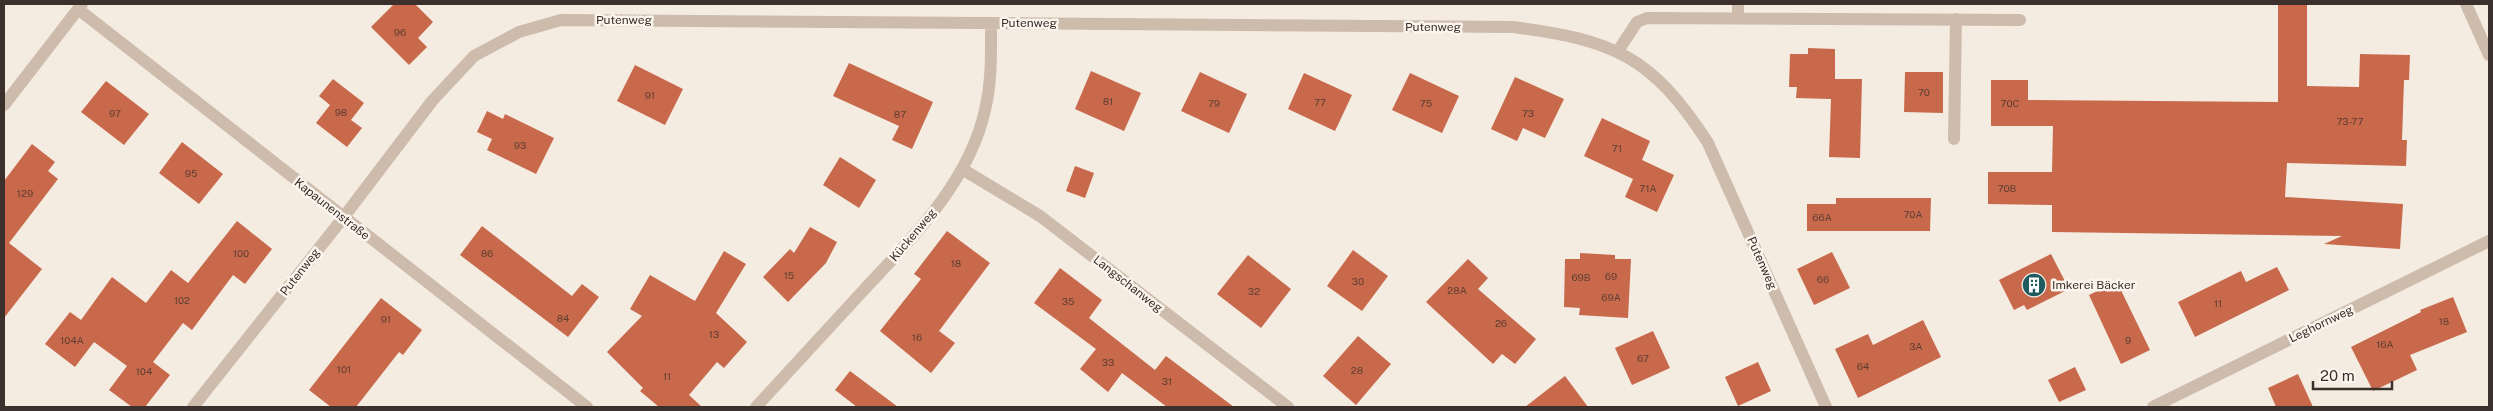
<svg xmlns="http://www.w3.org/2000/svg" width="2493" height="411" font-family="'Public Sans',sans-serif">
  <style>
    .building { fill: #c8694b }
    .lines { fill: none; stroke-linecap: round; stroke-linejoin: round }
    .street { stroke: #cdbbac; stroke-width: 12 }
    .labels { text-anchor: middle; stroke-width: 5; stroke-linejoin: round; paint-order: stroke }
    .number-label { font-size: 10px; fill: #5e3e33 }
    .street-label { font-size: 12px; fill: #3b302b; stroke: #fbf5ee }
    .poi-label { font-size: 12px; fill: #3b302b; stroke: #fbf5ee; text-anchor: start }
  </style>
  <rect width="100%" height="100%" fill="#f4ebe1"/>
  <path class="building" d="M 394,4 L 415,4 L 433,22 L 418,38 L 427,47 L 409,65 L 371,27 Z
    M 2278,4 L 2307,4 L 2307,86 L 2359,87 L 2360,54 L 2410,55 L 2409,80 L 2404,80 L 2402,140 L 2407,140 L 2406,166 L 2287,163 L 2285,197 L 2403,204 L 2400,249 L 2324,244 L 2342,236 L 2052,232 L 2052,205 L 1988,204 L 1988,172 L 2052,172 L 2053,126 L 1991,126 L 1991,80 L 2028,80 L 2028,100 L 2278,102 Z
    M 1808,48 L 1835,49 L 1835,79 L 1862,79 L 1860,158 L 1829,157 L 1831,99 L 1796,98 L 1797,87 L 1789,87 L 1790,54 L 1808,54 Z
    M 849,63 L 933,102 L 912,149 L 892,140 L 899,126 L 833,96 Z
    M 635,65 L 683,89 L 665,125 L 617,101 Z
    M 1091,71 L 1141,93 L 1124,131 L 1075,109 Z
    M 1200,72 L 1247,94 L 1229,133 L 1181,111 Z
    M 1905,72 L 1943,72 L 1943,113 L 1904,112 Z
    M 1304,73 L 1352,95 L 1335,131 L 1288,109 Z
    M 1410,73 L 1459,96 L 1442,133 L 1392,110 Z
    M 1515,77 L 1564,99 L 1545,138 L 1523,128 L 1517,141 L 1491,129 Z
    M 333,79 L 364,103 L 351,120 L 362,128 L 347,147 L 316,123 L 330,105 L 319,96 Z
    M 106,81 L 149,114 L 124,145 L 81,112 Z
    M 487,111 L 503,119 L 505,114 L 554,138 L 536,174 L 487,150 L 492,139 L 477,132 Z
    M 1602,118 L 1650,141 L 1642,160 L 1674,175 L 1657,212 L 1625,197 L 1633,179 L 1584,156 Z
    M 182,142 L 223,174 L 199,204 L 159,173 Z
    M 32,144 L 55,162 L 48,171 L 58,179 L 9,243 L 42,269 L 4,318 L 4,181 Z
    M 840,157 L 876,180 L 859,208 L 823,185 Z
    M 1075,166 L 1094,173 L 1085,198 L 1066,191 Z
    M 1836,198 L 1931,198 L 1930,231 L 1807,231 L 1807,204 L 1836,204 Z
    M 237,221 L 272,249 L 245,284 L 233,275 L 192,330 L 183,323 L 153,362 L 170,375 L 145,407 L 132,407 L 109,390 L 127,366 L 94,342 L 75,367 L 45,344 L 70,312 L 81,320 L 112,277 L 146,303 L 171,270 L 188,283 Z
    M 482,226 L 572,296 L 582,284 L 599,297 L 568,337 L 460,255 Z
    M 810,227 L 837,242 L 826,263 L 788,302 L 763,277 L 790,249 L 794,253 Z
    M 947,231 L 990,263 L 939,331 L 955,343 L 931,373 L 880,331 L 921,279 L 914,274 Z
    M 1353,250 L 1388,276 L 1362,311 L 1327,286 Z
    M 724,251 L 746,264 L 716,313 L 747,342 L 724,368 L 717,362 L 689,395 L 702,407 L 659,407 L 640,391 L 643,388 L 607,352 L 642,316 L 630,309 L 650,275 L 695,301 Z
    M 1832,252 L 1850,288 L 1814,305 L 1797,269 Z
    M 1580,253 L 1615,255 L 1615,259 L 1631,259 L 1628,318 L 1579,315 L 1580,308 L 1564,307 L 1565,259 L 1580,259 Z
    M 2051,254 L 2069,289 L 2027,310 L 2024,305 L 2014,310 L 1999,280 Z
    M 1248,255 L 1291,289 L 1261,328 L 1217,294 Z
    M 1468,259 L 1488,278 L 1478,289 L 1536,339 L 1515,364 L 1502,354 L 1493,364 L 1426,302 Z
    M 2277,267 L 2289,290 L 2195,337 L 2178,302 L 2241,271 L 2246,282 Z
    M 1060,268 L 1102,300 L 1089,318 L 1155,370 L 1166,356 L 1234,407 L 1167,407 L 1122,373 L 1108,392 L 1080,369 L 1096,349 L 1034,303 Z
    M 2117,282 L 2150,350 L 2121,364 L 2089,295 Z
    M 2453,297 L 2467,332 L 2410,355 L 2417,370 L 2373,391 L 2351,347 L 2421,312 L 2420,310 Z
    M 381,298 L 422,330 L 403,355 L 399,352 L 356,407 L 331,407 L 309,390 Z
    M 1923,320 L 1941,357 L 1858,398 L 1835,349 L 1868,334 L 1873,345 Z
    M 1653,331 L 1670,368 L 1632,385 L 1615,348 Z
    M 1358,336 L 1391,364 L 1356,405 L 1323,376 Z
    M 1758,362 L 1771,391 L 1738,406 L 1725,377 Z
    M 2075,367 L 2086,390 L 2059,402 L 2048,380 Z
    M 850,371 L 898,407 L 857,407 L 835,390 Z
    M 2298,374 L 2313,407 L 2276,407 L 2268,388 Z
    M 1565,376 L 1588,407 L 1525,407 Z"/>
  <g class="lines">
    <path class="street" d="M 1738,4 L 1738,18
      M 2466,4 L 2489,55
      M 78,9 L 587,407
      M 1618,51 L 1637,22 L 1647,18 L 2020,20
      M 4,105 L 82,4
      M 1954,139 L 1956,19
      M 962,169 L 1040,216 L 1288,407
      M 193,407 L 343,218 L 432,101 L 474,56 L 519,32 L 561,20 L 1513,27 C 1614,40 1652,56 1708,143 L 1826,407
      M 756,407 C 791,369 826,331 861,293 C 911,239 969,183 985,110 C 992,81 991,52 991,23
      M 2153,407 L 2489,241"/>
  </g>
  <defs>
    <g id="building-disc" transform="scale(1.25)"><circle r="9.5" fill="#1f5a5e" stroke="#fbf5ee"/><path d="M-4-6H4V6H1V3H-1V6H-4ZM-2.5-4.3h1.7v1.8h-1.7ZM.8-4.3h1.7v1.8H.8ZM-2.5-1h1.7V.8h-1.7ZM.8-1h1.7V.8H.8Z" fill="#fff"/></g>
  </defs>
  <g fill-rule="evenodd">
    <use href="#building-disc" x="2034" y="285"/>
  </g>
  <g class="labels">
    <g class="number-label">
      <text x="400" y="36">96</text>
      <text x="1924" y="96">70</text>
      <text x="650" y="99">91</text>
      <text x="1108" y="105">81</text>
      <text x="1320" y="106">77</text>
      <text x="1214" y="107">79</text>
      <text x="1426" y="107">75</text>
      <text x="2010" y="107">70C</text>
      <text x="341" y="116">98</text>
      <text x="115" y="117">97</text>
      <text x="1528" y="117">73</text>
      <text x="900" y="118">87</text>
      <text x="2350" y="125">73-77</text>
      <text x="520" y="149">93</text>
      <text x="1617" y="152">71</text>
      <text x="191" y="177">95</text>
      <text x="1648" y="192">71A</text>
      <text x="2007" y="192">70B</text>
      <text x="25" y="197">129</text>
      <text x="1913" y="218">70A</text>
      <text x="1822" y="221">66A</text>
      <text x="241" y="257">100</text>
      <text x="487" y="257">86</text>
      <text x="956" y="267">18</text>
      <text x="789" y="279">15</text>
      <text x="1611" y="280">69</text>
      <text x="1581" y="281">69B</text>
      <text x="1823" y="283">66</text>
      <text x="1358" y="285">30</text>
      <text x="1457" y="294">28A</text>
      <text x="1254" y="295">32</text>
      <text x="1611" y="301">69A</text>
      <text x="182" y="304">102</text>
      <text x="1068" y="305">35</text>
      <text x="2218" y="307">11</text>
      <text x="563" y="322">84</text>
      <text x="386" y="323">91</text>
      <text x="2444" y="325">18</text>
      <text x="1501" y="327">26</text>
      <text x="714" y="338">13</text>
      <text x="917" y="341">16</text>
      <text x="72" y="344">104A</text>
      <text x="2128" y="344">9</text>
      <text x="2385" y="348">16A</text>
      <text x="1916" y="350">3A</text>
      <text x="1643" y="362">67</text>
      <text x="1108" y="366">33</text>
      <text x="1863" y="370">64</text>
      <text x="344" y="373">101</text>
      <text x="1357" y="374">28</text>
      <text x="144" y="375">104</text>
      <text x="667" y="380">11</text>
      <text x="1167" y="385">31</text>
    </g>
    <g class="street-label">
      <text x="624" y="24">Putenweg</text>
      <text x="1029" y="27">Putenweg</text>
      <text x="1433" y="31">Putenweg</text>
      <text transform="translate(332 209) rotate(38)" y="4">Kapaunenstraße</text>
      <text transform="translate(913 235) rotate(-50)" y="4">Kückenweg</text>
      <text transform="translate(1762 263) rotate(66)" y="4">Putenweg</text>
      <text transform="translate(300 272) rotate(-52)" y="4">Putenweg</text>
      <text transform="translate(1128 284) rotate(38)" y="4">Langschanweg</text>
      <text transform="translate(2321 324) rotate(-26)" y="4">Leghornweg</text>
    </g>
    <g class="poi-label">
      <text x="2052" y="289">Imkerei Bäcker</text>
    </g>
  </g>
  <rect width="2493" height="411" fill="none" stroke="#3b302b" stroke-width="10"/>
  <path d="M2313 381v8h79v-8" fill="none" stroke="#3b302b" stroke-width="2.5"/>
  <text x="2320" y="381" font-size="15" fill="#3b302b" stroke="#fbf5ee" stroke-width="4" paint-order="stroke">20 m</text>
</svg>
